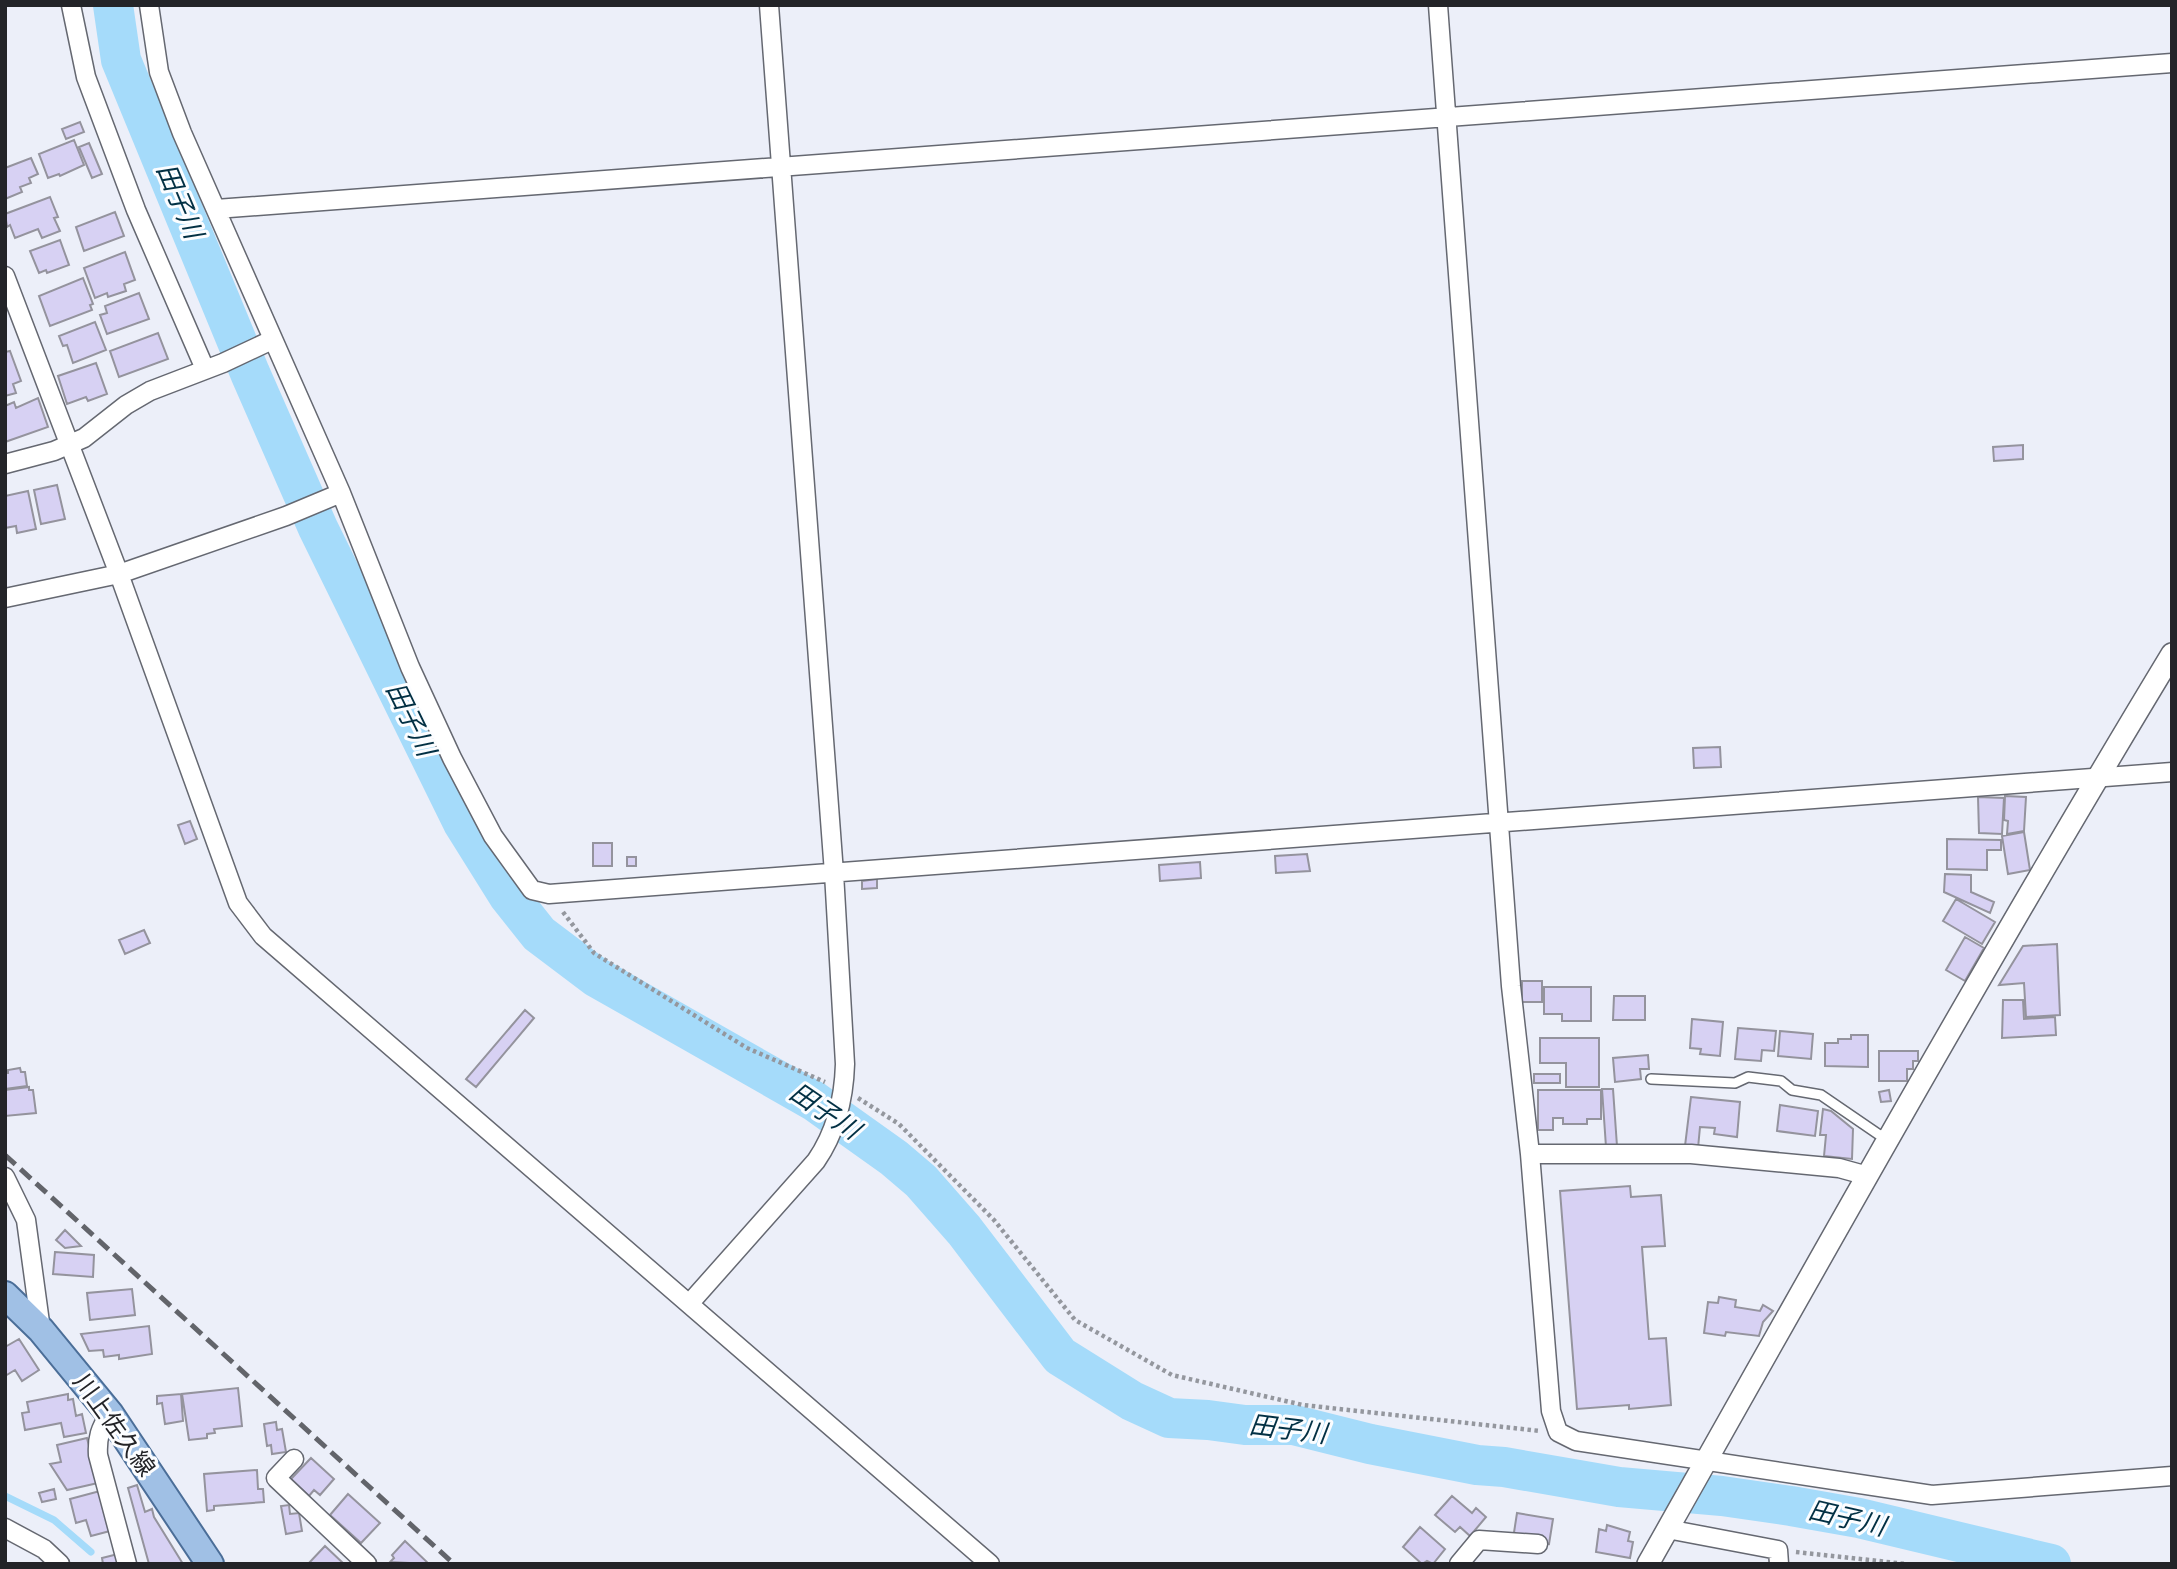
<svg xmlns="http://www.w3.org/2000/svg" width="2177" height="1569" font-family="'IBM Plex Sans','Noto Sans JP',sans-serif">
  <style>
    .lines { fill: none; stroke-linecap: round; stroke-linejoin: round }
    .stream { stroke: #a5dbfa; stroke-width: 7 }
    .river { stroke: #a5dbfa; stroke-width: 40 }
    .building { fill: #d7d1f3; stroke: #94939d; stroke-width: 2 }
    .service-casing { stroke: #656871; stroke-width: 12 }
    .minor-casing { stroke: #656871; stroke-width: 21 }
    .tertiary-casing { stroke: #656871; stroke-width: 24 }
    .primary-casing { stroke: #4b6e98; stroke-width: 30 }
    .path { stroke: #94979e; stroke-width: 4.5; stroke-dasharray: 3.5 3.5; stroke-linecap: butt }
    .service { stroke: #fff; stroke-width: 9 }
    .minor { stroke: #fff; stroke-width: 18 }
    .tertiary { stroke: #fff; stroke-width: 21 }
    .primary { stroke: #a0c0e5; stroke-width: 26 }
    .rail { stroke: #62646a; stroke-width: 5; stroke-dasharray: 14 7; stroke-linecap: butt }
    .labels { text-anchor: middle; stroke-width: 6; stroke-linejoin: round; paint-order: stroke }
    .street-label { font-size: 24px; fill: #232428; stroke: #fcfdff }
    .water-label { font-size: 26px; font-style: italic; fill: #023044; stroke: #fcfdff }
  </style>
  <rect width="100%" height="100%" fill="#eceff9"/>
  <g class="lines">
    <path class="stream" d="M 5,1496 L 54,1520 L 91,1552"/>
    <path class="river" d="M 113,5 L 121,60 L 250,373 L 318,528 L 463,823 L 508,895 L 539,934 L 596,977 L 814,1101 L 894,1158 L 921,1181 L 964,1230 L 1060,1356 L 1132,1401 L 1169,1418 L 1208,1420 L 1245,1425 L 1294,1425 L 1370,1444 L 1477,1465 L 1504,1467 L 1619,1487 L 1722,1496 L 1791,1506 L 1859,1518 L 2051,1564"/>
  </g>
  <path class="building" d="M 80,122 L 84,132 L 66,139 L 62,129 Z
    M 74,140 L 84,165 L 60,176 L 59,174 L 48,178 L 39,154 Z
    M 89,143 L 102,174 L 92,178 L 79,147 Z
    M 31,158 L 38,174 L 29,178 L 31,183 L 20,187 L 22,192 L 5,199 L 5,168 Z
    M 50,197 L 58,217 L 54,218 L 60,231 L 42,238 L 38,229 L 15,238 L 10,225 L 7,227 L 5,214 Z
    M 115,212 L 124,236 L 84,251 L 76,227 Z
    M 60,240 L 69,265 L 47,273 L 46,270 L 39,273 L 30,251 Z
    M 125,252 L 135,280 L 124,284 L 126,291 L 108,297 L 107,293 L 95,298 L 84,268 Z
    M 83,278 L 93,304 L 90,305 L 92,310 L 50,326 L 39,296 Z
    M 139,293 L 149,319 L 107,334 L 100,315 L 107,313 L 105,306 Z
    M 95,322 L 106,350 L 73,363 L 67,345 L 63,346 L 59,336 Z
    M 158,333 L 168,359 L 119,377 L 110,351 Z
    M 10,351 L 21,381 L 13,384 L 16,393 L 5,396 L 5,352 Z
    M 96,363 L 107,394 L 88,401 L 86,397 L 67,404 L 58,376 Z
    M 38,398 L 48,427 L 5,442 L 5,406 L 14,402 L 16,408 Z
    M 2023,445 L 2023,459 L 1994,461 L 1993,447 Z
    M 57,485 L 65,519 L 41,524 L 34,490 Z
    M 28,491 L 36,529 L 17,533 L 16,526 L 5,528 L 5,496 Z
    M 1720,747 L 1721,767 L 1694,768 L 1693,748 Z
    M 2005,796 L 2026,797 L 2024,831 L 2007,834 L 2008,821 L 2004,820 Z
    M 1978,797 L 2004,798 L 2002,834 L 1979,833 Z
    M 190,821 L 197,839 L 185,844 L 178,825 Z
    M 2024,832 L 2030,870 L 2008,874 L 2002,836 Z
    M 1947,839 L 2001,840 L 2001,850 L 1987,850 L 1987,870 L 1947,869 Z
    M 593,843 L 612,843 L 612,866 L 593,866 Z
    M 1307,854 L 1310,871 L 1276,873 L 1275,856 Z
    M 627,857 L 636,857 L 636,866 L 627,866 Z
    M 1200,862 L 1201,878 L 1160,881 L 1159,865 Z
    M 1945,874 L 1971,875 L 1971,892 L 1994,902 L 1990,913 L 1944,892 Z
    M 877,879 L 877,888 L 862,889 L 862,881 Z
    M 1956,899 L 1995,922 L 1982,944 L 1943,921 Z
    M 144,930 L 150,943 L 125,954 L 119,940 Z
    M 1965,937 L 1984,948 L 1965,981 L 1946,970 Z
    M 2057,944 L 2060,1015 L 2026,1017 L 2024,983 L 1999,985 L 2023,946 Z
    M 1522,981 L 1542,981 L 1542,1002 L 1522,1002 Z
    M 1544,987 L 1591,987 L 1591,1021 L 1562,1021 L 1562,1014 L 1544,1014 Z
    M 1614,996 L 1645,996 L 1645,1020 L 1613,1020 Z
    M 2003,1000 L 2023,1000 L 2024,1019 L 2055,1017 L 2056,1035 L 2002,1038 Z
    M 525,1010 L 534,1018 L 476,1087 L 466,1079 Z
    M 1692,1019 L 1723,1022 L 1720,1056 L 1700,1054 L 1701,1049 L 1690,1048 Z
    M 1738,1028 L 1776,1031 L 1774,1051 L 1762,1050 L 1761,1061 L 1735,1059 Z
    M 1780,1031 L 1813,1034 L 1811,1059 L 1778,1056 Z
    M 1851,1035 L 1868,1035 L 1868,1067 L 1825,1066 L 1825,1043 L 1838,1043 L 1838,1039 L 1851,1039 Z
    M 1540,1038 L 1599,1038 L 1599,1087 L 1566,1087 L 1566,1063 L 1540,1063 Z
    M 1879,1051 L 1918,1051 L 1918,1061 L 1913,1061 L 1913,1069 L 1907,1069 L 1907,1081 L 1879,1081 Z
    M 1648,1055 L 1649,1069 L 1640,1069 L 1641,1079 L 1615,1082 L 1613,1058 Z
    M 20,1068 L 21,1072 L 25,1072 L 27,1086 L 5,1089 L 5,1073 L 8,1073 L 8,1070 Z
    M 1534,1074 L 1560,1074 L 1560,1083 L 1534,1083 Z
    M 29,1087 L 29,1090 L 33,1090 L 36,1113 L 5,1116 L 5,1090 Z
    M 1602,1089 L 1613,1089 L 1617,1146 L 1606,1147 Z
    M 1538,1090 L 1601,1090 L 1601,1119 L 1587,1119 L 1587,1124 L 1563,1124 L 1563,1118 L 1553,1118 L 1553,1130 L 1538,1130 Z
    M 1889,1090 L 1891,1101 L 1881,1102 L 1879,1092 Z
    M 1691,1097 L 1740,1102 L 1737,1137 L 1714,1134 L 1715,1128 L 1700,1127 L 1698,1148 L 1685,1146 Z
    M 1780,1105 L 1818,1111 L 1815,1136 L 1777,1131 Z
    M 1823,1109 L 1831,1111 L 1853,1129 L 1852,1159 L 1824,1156 L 1826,1135 L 1820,1135 Z
    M 1630,1186 L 1631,1197 L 1661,1195 L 1665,1246 L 1642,1247 L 1649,1339 L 1666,1338 L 1671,1405 L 1629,1409 L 1629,1405 L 1577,1409 L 1560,1191 Z
    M 65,1230 L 81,1246 L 65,1248 L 56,1240 Z
    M 55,1252 L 94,1255 L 93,1277 L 53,1274 Z
    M 132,1289 L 135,1315 L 90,1320 L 87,1293 Z
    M 1719,1297 L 1736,1300 L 1735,1307 L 1760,1311 L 1763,1305 L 1773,1311 L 1763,1322 L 1759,1336 L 1726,1332 L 1725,1336 L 1704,1333 L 1708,1302 L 1718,1303 Z
    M 149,1326 L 152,1354 L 119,1359 L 119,1355 L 104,1357 L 103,1350 L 89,1351 L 81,1334 Z
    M 19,1339 L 39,1370 L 22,1381 L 15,1370 L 5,1376 L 5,1347 Z
    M 238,1388 L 242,1426 L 214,1429 L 215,1433 L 207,1434 L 207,1438 L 189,1440 L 182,1394 Z
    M 68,1394 L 68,1400 L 73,1399 L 76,1416 L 82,1414 L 86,1433 L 64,1437 L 61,1423 L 25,1430 L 22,1413 L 29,1412 L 27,1402 Z
    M 181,1394 L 183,1421 L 165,1424 L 162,1403 L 157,1404 L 157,1396 Z
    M 276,1422 L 277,1430 L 282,1429 L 286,1452 L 272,1454 L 271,1445 L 267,1446 L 264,1424 Z
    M 87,1438 L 98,1483 L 67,1490 L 50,1464 L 61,1462 L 57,1445 Z
    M 311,1458 L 334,1479 L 320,1495 L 314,1490 L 309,1496 L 291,1479 Z
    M 257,1470 L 258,1489 L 263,1489 L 264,1502 L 214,1506 L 214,1510 L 207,1511 L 204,1474 Z
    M 137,1485 L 145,1512 L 152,1509 L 154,1517 L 183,1564 L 149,1564 L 128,1488 Z
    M 54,1489 L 56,1499 L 42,1502 L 39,1493 Z
    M 100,1491 L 110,1531 L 91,1536 L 86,1520 L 76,1523 L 70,1499 Z
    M 348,1494 L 380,1523 L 361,1543 L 330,1515 Z
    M 1452,1496 L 1472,1513 L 1476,1508 L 1486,1517 L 1470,1536 L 1460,1527 L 1455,1532 L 1435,1515 Z
    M 289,1505 L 290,1514 L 299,1513 L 302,1531 L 286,1534 L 281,1506 Z
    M 1517,1513 L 1553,1519 L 1549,1544 L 1513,1539 Z
    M 1607,1525 L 1630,1532 L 1628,1541 L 1633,1542 L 1630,1558 L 1596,1552 L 1599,1529 L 1606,1531 Z
    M 1420,1527 L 1445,1549 L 1433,1564 L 1427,1561 L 1422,1564 L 1403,1547 Z
    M 405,1541 L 429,1564 L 390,1562 L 394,1558 L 392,1555 Z
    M 325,1546 L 344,1564 L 308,1564 Z
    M 118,1554 L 120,1564 L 103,1564 L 102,1558 Z"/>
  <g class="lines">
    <g class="service-casing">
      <path id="service" d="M 1651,1079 L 1735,1083 L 1748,1077 L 1781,1081 L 1792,1090 L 1821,1095 L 1878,1134 L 1889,1138"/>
    </g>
    <g class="minor-casing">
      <path id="minor" d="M 71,5 L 86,77 L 136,210 L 205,369
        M 149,5 L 159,72 L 182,133 L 341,493 L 410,667 L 452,758 L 493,836 L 532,890 L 549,894 L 2172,772
        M 1438,5 L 1511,986 L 1530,1154 L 1551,1411 L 1558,1432 L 1576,1441 L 1932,1495 L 2172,1476
        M 216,209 L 2172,63
        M 5,276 L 119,574 L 238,903 L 263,936 L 990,1564
        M 5,464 L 54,451 L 84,438 L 126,405 L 150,391 L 223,363 L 272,340
        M 5,598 L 119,574 L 286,516 L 341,493
        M 1530,1154 L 1691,1154 L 1839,1168 L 1868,1176
        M 5,1177 L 26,1220 L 41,1330
        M 689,1304 L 816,1161 C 836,1132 844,1098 845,1064 L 834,873 L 769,5
        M 110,1414 C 100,1428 97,1438 98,1455 L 127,1564
        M 294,1459 L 276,1478 L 367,1564
        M 5,1528 L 44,1549 L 60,1564
        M 1667,1529 L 1778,1550 L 1779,1564
        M 1459,1564 L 1479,1540 L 1538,1544"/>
    </g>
    <g class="tertiary-casing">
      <path id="tertiary" d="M 1648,1564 C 1820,1259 1991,953 2172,654"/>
    </g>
    <g class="primary-casing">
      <path id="primary" d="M 5,1295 L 41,1330 L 110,1414 L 210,1564"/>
    </g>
    <path class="path" d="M 563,912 L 594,953 L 747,1048 L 825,1082
      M 858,1098 L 899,1124 L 994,1220 L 1075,1320 L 1172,1375 L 1303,1405 L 1540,1431
      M 1796,1552 L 1906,1564"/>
    <use href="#service" class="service"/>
    <use href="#minor" class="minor"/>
    <use href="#tertiary" class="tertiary"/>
    <use href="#primary" class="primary"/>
    <path class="rail" d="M 5,1155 L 454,1564"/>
  </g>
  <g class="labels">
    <g class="street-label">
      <text transform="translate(114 1425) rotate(54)" y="8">川上佐久線</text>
    </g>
    <g class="water-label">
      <text transform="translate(180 201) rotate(67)" y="9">田子川</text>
      <text transform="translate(411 719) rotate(64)" y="9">田子川</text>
      <text transform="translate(825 1111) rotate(34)" y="9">田子川</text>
      <text transform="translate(1288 1429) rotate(7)" y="9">田子川</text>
      <text transform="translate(1847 1518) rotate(13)" y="9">田子川</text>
    </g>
  </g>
  <rect width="2177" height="1569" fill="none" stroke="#232428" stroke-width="14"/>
</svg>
